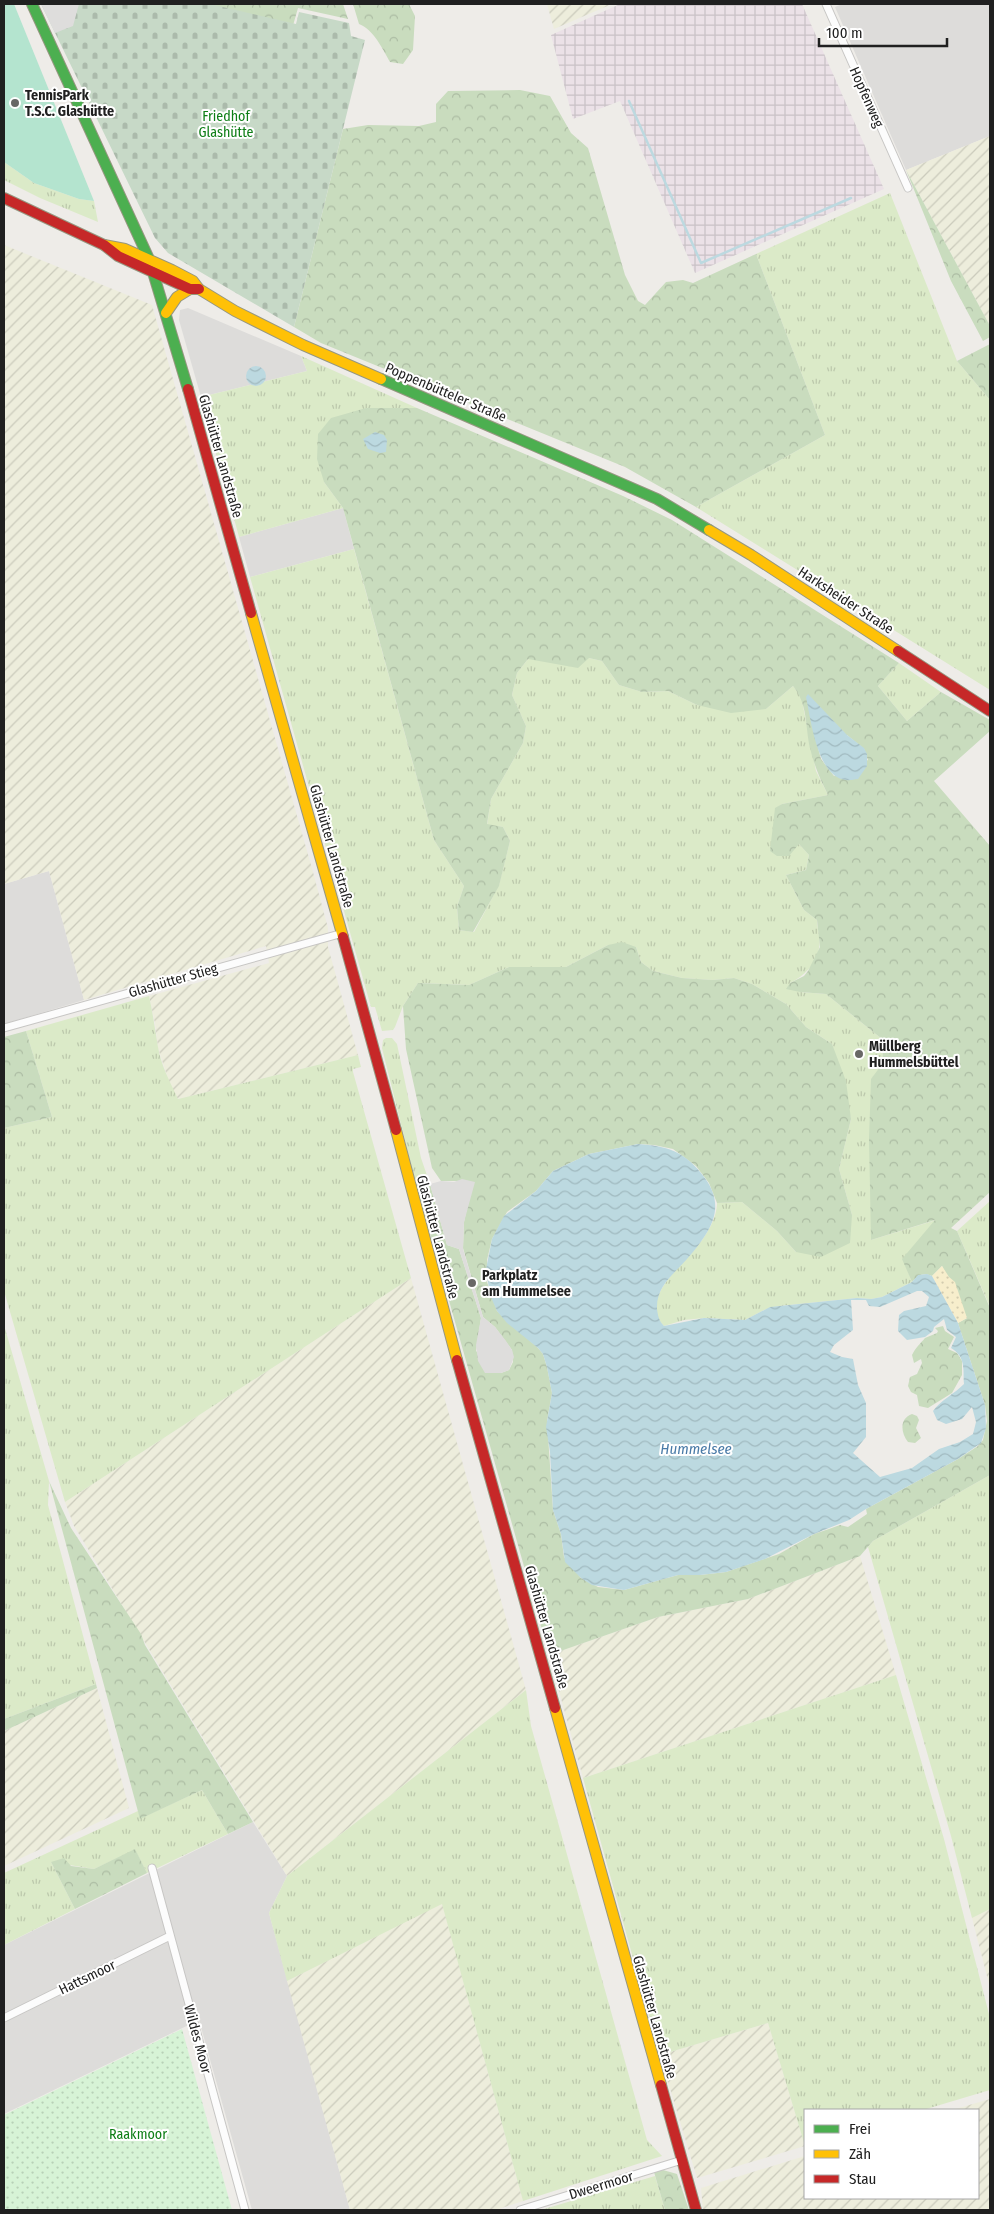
<svg xmlns="http://www.w3.org/2000/svg" width="994" height="2214" font-family="'Fira Sans Condensed',sans-serif">
  <style>
    .residential { fill: #dddcda }
    .industrial { fill: url(#industrial-grid) }
    .farmland { fill: url(#farmland-furrows) }
    .grass { fill: url(#grass-tufts) }
    .forest { fill: url(#forest-crowns); fill-rule: evenodd }
    .sand { fill: url(#sand-dots) }
    .cemetery { fill: url(#cemetery-stones) }
    .park { fill: url(#park-dots) }
    .pitch { fill: #b4e4cf }
    .parking { fill: #dedddc }
    .water { fill: url(#water-waves); fill-rule: evenodd }
    .lines { fill: none; stroke-linecap: round; stroke-linejoin: round }
    .stream { stroke: #bcd9e0; stroke-width: 2.5 }
    .street-casing { stroke: #c7c6c4; stroke-width: 9 }
    .fast-casing { stroke: #969780; stroke-width: 12 }
    .slow-casing { stroke: #969780; stroke-width: 12 }
    .jam-casing { stroke: #969780; stroke-width: 12 }
    .street { stroke: #fcfcfc; stroke-width: 7 }
    .fast { stroke: #4caf50; stroke-width: 10 }
    .slow { stroke: #ffc107; stroke-width: 10 }
    .jam { stroke: #c62828; stroke-width: 10 }
    .poi-dot { fill: #686766; stroke: #fff; stroke-width: 2 }
    .labels { text-anchor: middle; stroke-width: 4; stroke-linejoin: round; paint-order: stroke }
    .poi-label { font-size: 14px; font-weight: bold; fill: #202020; stroke: #fff; text-anchor: start }
    .street-label { font-size: 14px; fill: #202020; stroke: #fff }
    .park-label { font-size: 14px; fill: #0d7e15; stroke: #fff }
    .water-label { font-size: 15px; font-style: italic; fill: #497aa7; stroke: #fff }
  </style>
  <defs>
    <pattern id="industrial-grid" width="8" height="8" patternUnits="userSpaceOnUse" patternTransform="scale(1.25)"><rect width="8" height="8" fill="#ebe1e7"/><path d="M0 4h8M4 0v8" fill="none" stroke="#c9c1c6"/></pattern>
    <pattern id="farmland-furrows" width="10" height="10" patternUnits="userSpaceOnUse" patternTransform="scale(1.25)"><rect width="10" height="10" fill="#ededdc"/><path d="M-1 1l2-2M0 10L10 0M9 11l2-2" fill="none" stroke="#cbcbbc"/></pattern>
    <pattern id="grass-tufts" width="24" height="20" patternUnits="userSpaceOnUse" patternTransform="scale(1.25)"><rect width="24" height="20" fill="#dbeac8"/><path d="M3 7l-1-3M5 7V3M7 7l1-3M15 17l-1-3M17 17v-4M19 17l1-3" fill="none" stroke="#bcc8ac"/></pattern>
    <pattern id="forest-crowns" width="20" height="18" patternUnits="userSpaceOnUse" patternTransform="scale(1.25)"><rect width="20" height="18" fill="#c9dcbe"/><path d="M2 6a3 3 0 1 1 6 0M12 15a3 3 0 1 1 6 0" fill="none" stroke="#acbca3"/></pattern>
    <pattern id="sand-dots" width="8" height="8" patternUnits="userSpaceOnUse" patternTransform="scale(1.25)"><rect width="8" height="8" fill="#f7eecc"/><path d="M2 2h.1M6 6h.1" fill="none" stroke="#d3ccaf" stroke-width="1.8" stroke-linecap="round"/></pattern>
    <pattern id="cemetery-stones" width="16" height="16" patternUnits="userSpaceOnUse" patternTransform="scale(1.25)"><rect width="16" height="16" fill="#c7d9c7"/><path d="M2 7V4a2 2 0 0 1 4 0v3zM10 15v-3a2 2 0 0 1 4 0v3z" fill="#abbaab"/></pattern>
    <pattern id="park-dots" width="8" height="8" patternUnits="userSpaceOnUse" patternTransform="scale(1.25)"><rect width="8" height="8" fill="#d7f3d6"/><path d="M2 2h.1M6 6h.1" fill="none" stroke="#b8d0b7" stroke-width="1.8" stroke-linecap="round"/></pattern>
    <pattern id="water-waves" width="16" height="10" patternUnits="userSpaceOnUse" patternTransform="scale(1.25)"><rect width="16" height="10" fill="#bcd9e0"/><path d="M0 5q4-4 8 0t8 0" fill="none" stroke="#a1bac0"/></pattern>
  </defs>
  <rect width="100%" height="100%" fill="#eeece8"/>
  <path class="residential" d="M 842,4 L 990,4 L 990,136 L 906,170 L 835,7 Z
    M 188,308 L 301,356 L 307,371 L 201,397 L 179,320 L 180,310 Z
    M 343,508 L 354,549 L 250,577 L 239,537 Z
    M 49,871 L 84,1000 L 4,1024 L 4,884 Z
    M 253,1822 L 287,1876 L 269,1913 L 350,2210 L 252,2210 L 199,2020 L 4,2114 L 4,1945 Z"/>
  <path class="industrial" d="M 620,4 L 802,4 L 884,189 L 695,273 L 620,101 L 573,119 L 551,35 Z"/>
  <path class="farmland" d="M 547,4 L 612,4 L 554,29 Z
    M 990,136 L 990,326 L 906,170 Z
    M 4,245 L 152,305 L 313,872 L 328,928 L 328,947 L 358,1055 L 178,1099 L 170,1085 L 158,1048 L 155,1023 L 149,996 L 269,963 L 266,946 L 84,1000 L 49,871 L 4,884 Z
    M 411,1278 L 526,1690 L 287,1876 L 74,1526 L 65,1502 Z
    M 860,1556 L 896,1675 L 583,1778 L 549,1655 L 658,1617 L 748,1599 Z
    M 97,1688 L 129,1808 L 4,1866 L 4,1731 Z
    M 442,1903 L 523,2201 L 496,2210 L 350,2210 L 287,1981 Z
    M 990,1909 L 990,1988 L 972,1918 Z
    M 768,2023 L 805,2146 L 697,2178 L 660,2055 Z
    M 990,2099 L 990,2210 L 703,2210 L 701,2188 L 805,2156 L 805,2198 L 978,2198 L 978,2110 L 952,2110 Z"/>
  <path class="grass" d="M 4,162 L 34,183 L 79,199 L 94,201 L 98,222 L 40,198 L 4,180 Z
    M 890,193 L 957,361 L 990,400 L 990,690 L 696,507 L 825,435 L 756,254 Z
    M 301,356 L 417,408 L 366,408 L 324,482 L 343,508 L 239,537 L 201,397 L 307,371 Z
    M 354,549 L 434,840 L 464,886 L 457,907 L 459,930 L 474,932 L 499,885 L 510,841 L 503,827 L 487,825 L 491,799 L 523,743 L 526,726 L 512,695 L 517,673 L 528,659 L 589,658 L 602,661 L 619,685 L 642,692 L 668,691 L 697,705 L 766,709 L 793,686 L 801,696 L 816,771 L 828,795 L 782,804 L 775,809 L 775,817 L 809,855 L 806,870 L 786,875 L 804,910 L 817,920 C 817,928 821,940 819,948 C 816,965 804,976 790,983 L 800,992 L 826,994 L 882,1039 L 883,1063 L 871,1240 L 936,1220 L 903,1259 L 912,1282 L 882,1297 L 871,1299 L 857,1298 L 780,1306 L 764,1310 L 745,1320 L 704,1318 L 684,1320 L 664,1326 C 638,1300 681,1266 696,1248 C 706,1236 717,1218 717,1203 L 742,1202 L 777,1231 L 796,1252 L 852,1215 L 839,1169 L 851,1119 L 832,1044 L 806,1027 L 786,1004 L 752,984 L 734,978 L 713,980 L 682,978 L 653,971 L 641,962 L 636,947 L 608,945 L 566,967 L 509,967 L 469,985 L 418,983 L 403,1006 L 395,1027 L 393,1030 L 382,1031 L 375,1007 L 371,1007 L 250,577 Z
    M 899,663 L 941,692 L 907,721 L 878,686 Z
    M 149,996 C 153,1013 155,1030 158,1047 C 161,1065 170,1082 178,1099 L 358,1055 L 361,1067 L 353,1069 L 353,1072 L 411,1278 L 65,1502 L 4,1291 L 4,1128 L 52,1117 L 26,1031 Z
    M 386,1038 L 392,1038 L 397,1044 L 421,1158 L 430,1184 L 415,1180 L 382,1048 L 383,1040 Z
    M 990,1201 L 990,1307 L 957,1231 Z
    M 4,1325 L 49,1481 L 48,1505 L 96,1684 L 4,1719 Z
    M 990,1475 L 990,1909 L 972,1918 L 951,1836 L 868,1547 L 873,1541 Z
    M 896,1675 L 944,1839 L 990,2018 L 990,2090 L 923,2110 L 805,2110 L 805,2146 L 768,2023 L 660,2055 L 583,1778 Z
    M 526,1690 L 531,1726 L 647,2140 L 662,2156 L 523,2201 L 442,1904 L 287,1981 L 269,1913 L 287,1876 Z
    M 202,1790 L 228,1834 L 147,1873 L 135,1850 L 94,1869 L 51,1862 L 75,1909 L 4,1945 L 4,1873 L 138,1811 L 141,1818 Z
    M 655,2176 L 665,2210 L 541,2210 Z"/>
  <path class="forest" d="M 197,4 L 343,4 L 348,19 L 298,8 L 292,29 Z
    M 353,4 L 409,4 L 415,16 L 413,50 L 403,64 L 390,62 C 382,48 374,30 359,24 Z
    M 520,90 L 550,96 L 571,133 L 588,148 L 625,275 L 638,301 L 645,305 L 666,282 L 683,280 L 693,283 L 756,254 L 825,435 L 696,507 L 625,467 L 321,343 L 294,327 L 343,129 L 368,125 L 419,126 L 436,122 L 436,104 L 448,91 Z
    M 906,170 L 990,326 L 990,337 L 983,341 L 951,281 Z
    M 990,344 L 990,400 L 957,361 Z
    M 366,408 L 417,408 L 623,496 L 672,520 L 899,663 L 878,686 L 907,721 L 941,692 L 990,720 L 990,731 L 934,781 L 990,846 L 990,1192 L 951,1228 L 957,1231 L 990,1308 L 990,1475 L 873,1541 L 860,1556 L 748,1599 L 658,1617 L 549,1655 L 415,1180 L 430,1184 L 447,1245 L 459,1249 L 481,1318 L 476,1351 L 501,1373 L 509,1370 L 513,1362 L 512,1350 L 495,1327 L 483,1317 L 463,1248 L 464,1222 L 467,1208 L 458,1181 L 441,1181 L 432,1168 L 406,1049 L 403,1006 L 418,983 L 469,985 L 509,967 L 566,967 L 608,945 L 622,942 L 636,947 L 641,962 L 653,971 L 682,978 L 713,980 L 734,978 L 752,984 L 786,1004 L 806,1027 L 832,1044 L 846,1081 L 851,1119 L 839,1169 L 852,1215 L 850,1243 L 821,1257 L 796,1252 L 777,1231 L 742,1202 L 717,1203 L 709,1183 L 696,1166 L 673,1149 L 654,1145 L 638,1144 L 589,1154 L 553,1171 L 536,1191 L 507,1212 L 492,1239 L 487,1260 L 487,1282 L 497,1311 L 538,1348 L 543,1354 L 547,1367 L 552,1393 L 547,1421 L 553,1510 L 561,1534 L 564,1557 L 581,1578 L 598,1587 L 624,1590 L 678,1575 L 700,1575 L 726,1572 L 779,1554 L 814,1534 L 829,1529 L 840,1525 L 848,1527 L 867,1514 L 866,1509 L 958,1459 L 978,1446 L 983,1440 L 987,1421 L 985,1405 L 958,1323 L 967,1318 L 942,1266 L 932,1276 C 923,1272 918,1275 912,1282 L 902,1259 L 935,1220 L 871,1240 L 869,1139 L 871,1079 L 883,1063 L 882,1039 L 826,994 L 800,992 L 786,989 L 790,983 L 804,976 L 808,971 L 820,947 L 817,920 L 804,910 L 786,875 L 806,870 L 809,855 L 799,844 L 789,856 L 777,856 L 770,851 L 775,808 L 782,804 L 828,795 C 820,779 814,765 810,748 C 805,726 808,704 793,686 L 766,709 L 731,713 L 697,705 L 668,691 L 642,692 L 619,685 L 602,661 L 589,658 L 578,668 L 528,659 L 517,673 L 512,695 L 526,726 L 523,743 L 491,799 L 487,824 L 503,827 L 510,841 L 499,886 L 473,932 L 459,930 L 457,907 L 464,886 L 434,840 L 343,508 L 324,482 L 317,459 L 318,434 L 331,418 ZM 847,735 L 864,749 L 868,760 L 834,776 L 821,759 L 818,748 Z
    M 26,1031 L 52,1117 L 4,1128 L 4,1037 Z
    M 943,1326 L 945,1331 L 954,1337 L 948,1349 L 957,1353 L 962,1361 L 962,1375 L 952,1393 L 928,1408 L 919,1406 L 917,1395 L 911,1392 L 908,1386 L 910,1377 L 917,1374 L 922,1363 L 921,1359 L 914,1363 L 912,1355 C 916,1347 920,1344 925,1338 L 937,1333 L 938,1331 L 935,1328 Z
    M 912,1414 L 917,1416 L 919,1420 L 916,1428 L 921,1438 L 915,1443 L 908,1442 C 900,1432 900,1418 912,1414 Z
    M 49,1481 L 71,1528 L 141,1634 L 145,1645 L 253,1822 L 228,1834 L 202,1790 L 140,1819 Z
    M 96,1684 L 97,1688 L 4,1731 L 4,1719 Z
    M 135,1849 L 147,1873 L 75,1909 L 51,1862 L 64,1858 L 71,1866 L 94,1869 Z
    M 663,2170 L 677,2174 L 689,2210 L 665,2210 L 654,2172 Z"/>
  <path class="sand" d="M 942,1266 L 949,1277 L 955,1282 L 967,1318 L 958,1323 L 932,1276 Z"/>
  <path class="cemetery" d="M 41,4 L 210,4 L 296,24 L 299,12 L 349,23 L 351,36 L 365,40 L 294,327 L 168,253 L 155,238 Z"/>
  <path class="park" d="M 182,2029 L 232,2210 L 4,2210 L 4,2115 Z"/>
  <path class="pitch" d="M 4,4 L 14,4 L 94,201 L 79,199 L 34,183 L 4,162 Z"/>
  <path class="parking" d="M 41,4 L 79,4 L 73,26 L 55,33 Z
    M 462,1179 L 475,1182 L 464,1222 L 463,1249 L 483,1317 L 495,1327 L 506,1341 L 512,1350 L 514,1357 L 509,1370 L 501,1373 L 485,1373 L 478,1361 L 476,1345 L 481,1318 L 459,1249 L 447,1245 L 430,1184 L 441,1181 L 454,1182 Z"/>
  <path class="water" d="M246 376a10 10 0 1 1 20 0a10 10 0 1 1-20 0Z
    M 375,432 L 384,435 L 387,440 L 386,452 L 380,453 L 368,449 L 363,439 Z
    M 808,694 L 847,735 L 864,748 L 867,754 L 867,766 L 858,779 C 854,779 850,781 846,780 C 817,777 811,720 806,697 Z
    M 638,1144 C 667,1146 683,1151 701,1173 C 729,1206 711,1231 687,1259 C 674,1274 656,1286 657,1309 C 658,1316 659,1321 664,1326 L 704,1318 L 745,1320 L 770,1307 L 857,1298 L 871,1299 L 882,1297 L 912,1282 L 918,1275 L 927,1274 L 932,1276 L 958,1323 L 985,1405 L 986,1428 L 981,1443 L 958,1459 L 866,1509 L 849,1520 L 814,1534 L 765,1559 L 726,1572 L 700,1575 L 678,1575 L 624,1590 L 592,1585 L 581,1578 L 565,1562 L 561,1534 L 553,1510 L 550,1452 L 546,1427 L 552,1393 L 547,1367 L 543,1354 L 538,1348 L 507,1323 L 497,1311 L 490,1295 L 486,1269 L 492,1239 L 504,1216 L 536,1191 L 553,1171 L 589,1154 ZM 917,1291 L 922,1291 L 929,1297 L 926,1306 L 904,1311 L 899,1315 L 898,1331 L 907,1340 L 925,1337 L 933,1331 L 934,1327 L 944,1319 L 947,1330 L 956,1337 L 951,1348 C 966,1357 963,1369 964,1384 C 954,1394 941,1400 933,1411 L 937,1420 L 946,1424 L 962,1419 L 972,1407 L 976,1422 L 973,1434 L 960,1442 L 939,1449 L 912,1468 L 880,1477 L 853,1453 L 866,1437 L 866,1403 L 858,1385 L 853,1359 L 842,1357 L 830,1352 L 834,1345 L 853,1330 L 851,1300 L 866,1300 L 869,1306 L 880,1307 Z"/>
  <g class="lines">
    <path class="stream" d="M 629,101 L 701,263 L 851,198"/>
    <g class="street-casing">
      <path id="street" d="M 826,4 L 908,188
        M 4,1028 L 343,933
        M 152,1868 L 245,2210
        M 4,2018 L 170,1936
        M 520,2210 L 682,2160"/>
    </g>
    <g class="fast-casing">
      <path id="fast" d="M 32,4 L 149,259 L 188,389
        M 381,379 L 657,499 L 709,530"/>
    </g>
    <g class="slow-casing">
      <path id="slow" d="M 104,245 L 125,249 L 172,270 L 193,281 L 199,289 L 235,311 L 303,345 L 381,379
        M 166,313 L 177,297 L 190,289
        M 709,530 L 751,555 L 898,651
        M 251,613 L 343,937
        M 396,1130 L 457,1360
        M 555,1708 L 661,2085"/>
    </g>
    <g class="jam-casing">
      <path id="jam" d="M 4,198 L 104,245 L 118,256 L 190,289 L 199,289
        M 188,389 L 251,613
        M 898,651 L 990,711
        M 343,937 L 396,1130
        M 457,1360 L 555,1708
        M 661,2085 L 696,2210"/>
    </g>
    <use href="#street" class="street"/>
    <use href="#fast" class="fast"/>
    <use href="#slow" class="slow"/>
    <use href="#jam" class="jam"/>
  </g>
  <g class="poi-dot">
    <circle cx="15" cy="103" r="5"/>
    <circle cx="859" cy="1054" r="5"/>
    <circle cx="472" cy="1283" r="5"/>
  </g>
  <g class="labels">
    <g class="poi-label">
      <text x="25" y="100">TennisPark<tspan x="25" dy="16">T.S.C. Glashütte</tspan></text>
      <text x="869" y="1051">Müllberg<tspan x="869" dy="16">Hummelsbüttel</tspan></text>
      <text x="482" y="1280">Parkplatz<tspan x="482" dy="16">am Hummelsee</tspan></text>
    </g>
    <g class="street-label">
      <text transform="translate(867 97) rotate(66)" y="5">Hopfenweg</text>
      <text transform="translate(446 392) rotate(23)" y="5">Poppenbütteler Straße</text>
      <text transform="translate(221 456) rotate(74)" y="5">Glashütter Landstraße</text>
      <text transform="translate(846 600) rotate(33)" y="5">Harksheider Straße</text>
      <text transform="translate(332 846) rotate(74)" y="5">Glashütter Landstraße</text>
      <text transform="translate(173 980) rotate(-16)" y="5">Glashütter Stieg</text>
      <text transform="translate(438 1237) rotate(75)" y="5">Glashütter Landstraße</text>
      <text transform="translate(547 1627) rotate(74)" y="5">Glashütter Landstraße</text>
      <text transform="translate(87 1977) rotate(-26)" y="5">Hattsmoor</text>
      <text transform="translate(655 2017) rotate(74)" y="5">Glashütter Landstraße</text>
      <text transform="translate(198 2039) rotate(75)" y="5">Wildes Moor</text>
      <text transform="translate(601 2185) rotate(-17)" y="5">Dweermoor</text>
    </g>
    <g class="park-label">
      <text x="226" y="121">Friedhof<tspan x="226" dy="16">Glashütte</tspan></text>
      <text x="138" y="2139">Raakmoor</text>
    </g>
    <g class="water-label">
      <text x="696" y="1454">Hummelsee</text>
    </g>
  </g>
  <rect width="994" height="2214" fill="none" stroke="#202020" stroke-width="10"/>
  <rect x="804" y="2109" width="175" height="90" fill="#ffffff" stroke="#a6a6a6"/>
  <rect x="814" y="2125" width="25" height="8" fill="#4caf50" stroke="#a6a6a6"/>
  <text x="849" y="2134" font-size="15" fill="#202020">Frei</text>
  <rect x="814" y="2150" width="25" height="8" fill="#ffc107" stroke="#a6a6a6"/>
  <text x="849" y="2159" font-size="15" fill="#202020">Zäh</text>
  <rect x="814" y="2175" width="25" height="8" fill="#c62828" stroke="#a6a6a6"/>
  <text x="849" y="2184" font-size="15" fill="#202020">Stau</text>
  <path d="M819 38v8h128v-8" fill="none" stroke="#202020" stroke-width="2.5"/>
  <text x="826" y="38" font-size="15" fill="#202020" stroke="#ffffff" stroke-width="4" paint-order="stroke">100 m</text>
</svg>
